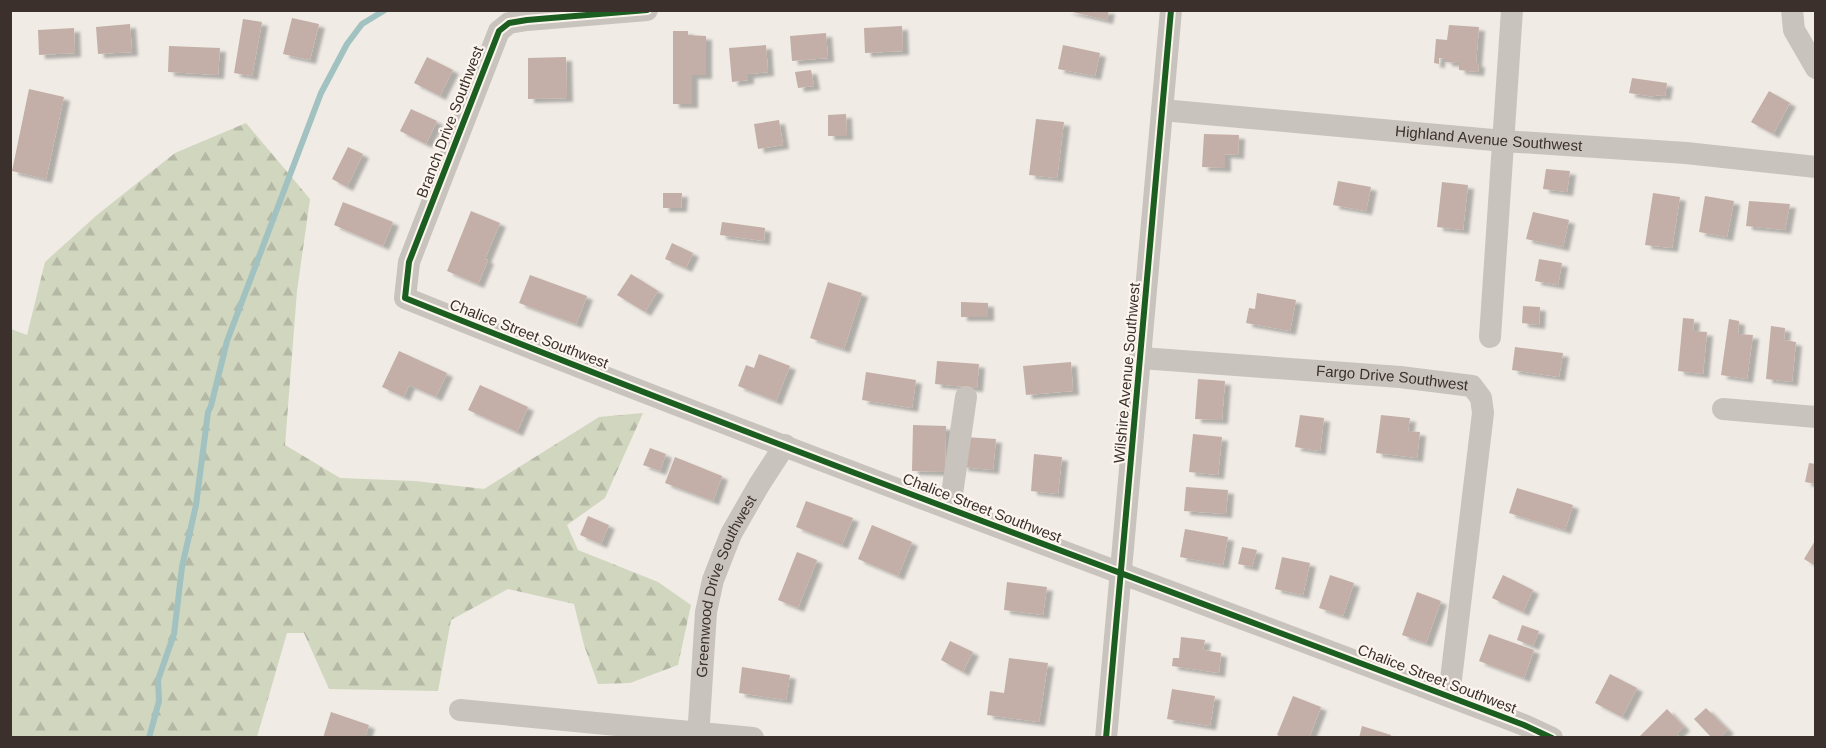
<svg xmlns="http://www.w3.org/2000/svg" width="1826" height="748" font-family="Helvetica,sans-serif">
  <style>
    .forest { fill: url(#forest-firs) }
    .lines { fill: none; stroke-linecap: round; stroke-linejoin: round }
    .stream { stroke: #a1c2c1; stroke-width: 6 }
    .building { fill: #c3afa7; filter: url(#shadow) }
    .minor { stroke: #c9c3be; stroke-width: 22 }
    .cycleway-casing { stroke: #fbf5ee; stroke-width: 10 }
    .cycleway { stroke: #1b5e20; stroke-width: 6 }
    .labels { text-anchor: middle; stroke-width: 4.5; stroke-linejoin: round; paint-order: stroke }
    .street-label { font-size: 15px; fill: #3b302b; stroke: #fbf5ee }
  </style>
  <defs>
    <pattern id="forest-firs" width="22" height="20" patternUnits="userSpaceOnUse" patternTransform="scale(1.5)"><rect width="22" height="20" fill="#d1d6bf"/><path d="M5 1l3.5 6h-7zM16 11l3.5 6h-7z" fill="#b4b8a4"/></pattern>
    <filter id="shadow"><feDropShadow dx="6" dy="4" stdDeviation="1.5" flood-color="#0004"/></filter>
  </defs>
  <rect width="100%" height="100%" fill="#f0ebe5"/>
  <path class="forest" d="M 246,123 L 310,199 L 297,291 L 285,445 L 340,478 L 415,481 L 484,489 L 599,417 L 643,413 L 605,498 L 567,525 L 578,550 L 658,582 L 691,605 L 678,665 L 630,683 L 598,684 L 584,645 L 574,604 L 508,589 L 451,620 L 438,691 L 329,689 L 304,633 L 287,633 L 257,737 L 11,737 L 11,329 L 27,335 L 45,262 L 97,215 L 175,153 Z"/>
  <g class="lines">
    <path class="stream" d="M 149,738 L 159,701 L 158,680 L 174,634 L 182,567 L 196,505 L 208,412 L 211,406 L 227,341 L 321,93 L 347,44 L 362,24 L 385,10"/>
  </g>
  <path class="building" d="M 1064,10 L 1109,10 L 1107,20 Z
    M 292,18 L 319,24 L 310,60 L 283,54 Z
    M 243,19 L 262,22 L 252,76 L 234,73 Z
    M 130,24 L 132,52 L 98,54 L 96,27 Z
    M 1449,25 L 1479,27 L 1476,63 L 1479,63 L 1478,72 L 1459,70 L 1459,63 L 1446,62 L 1446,59 L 1439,58 L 1439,64 L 1434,63 L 1436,39 L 1447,40 Z
    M 902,26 L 903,51 L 865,53 L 864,28 Z
    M 74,28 L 75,53 L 39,55 L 38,30 Z
    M 673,31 L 688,31 L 688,35 L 706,36 L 706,75 L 692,75 L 692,104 L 673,104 Z
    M 826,33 L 828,58 L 792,61 L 790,36 Z
    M 766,45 L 768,72 L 748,74 L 748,80 L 732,82 L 729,48 Z
    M 1063,45 L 1100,53 L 1095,76 L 1058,69 Z
    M 169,46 L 220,48 L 218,75 L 168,72 Z
    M 427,57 L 453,70 L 440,96 L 414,83 Z
    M 566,57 L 567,98 L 528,99 L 528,58 Z
    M 811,70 L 814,86 L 798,88 L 795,72 Z
    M 1632,78 L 1667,83 L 1665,96 L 1655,95 L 1655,97 L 1629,93 Z
    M 29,89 L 64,97 L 46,179 L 12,171 Z
    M 1769,91 L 1790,103 L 1773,134 L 1751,122 Z
    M 411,109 L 437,121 L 426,144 L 400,131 Z
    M 846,114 L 847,136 L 828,136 L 828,115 Z
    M 1036,119 L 1064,122 L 1057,178 L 1029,175 Z
    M 779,120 L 783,145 L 758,149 L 754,124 Z
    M 1204,134 L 1239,135 L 1238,155 L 1225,154 L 1225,168 L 1202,167 Z
    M 348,147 L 363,154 L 347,187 L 332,179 Z
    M 1546,169 L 1570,171 L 1567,192 L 1543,189 Z
    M 1338,181 L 1371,187 L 1366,211 L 1333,205 Z
    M 1442,182 L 1468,185 L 1463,230 L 1437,227 Z
    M 663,193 L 682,193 L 681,208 L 663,208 Z
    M 1653,193 L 1680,197 L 1672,248 L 1645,245 Z
    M 1705,196 L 1734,201 L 1727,237 L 1699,232 Z
    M 1749,201 L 1790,204 L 1785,230 L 1746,226 Z
    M 343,202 L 393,222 L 383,246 L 334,225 Z
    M 471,211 L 500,223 L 485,259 L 488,260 L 478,284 L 447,271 Z
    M 1533,212 L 1569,220 L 1563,247 L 1526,239 Z
    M 722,222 L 765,228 L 764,241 L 720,235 Z
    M 672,243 L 693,253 L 686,268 L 665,259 Z
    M 1539,259 L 1562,263 L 1558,285 L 1535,281 Z
    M 631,274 L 658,291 L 645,312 L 617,295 Z
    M 530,275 L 587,296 L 576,324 L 519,303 Z
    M 828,282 L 862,293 L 844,349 L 810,338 Z
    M 1257,293 L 1296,300 L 1290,331 L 1246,323 L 1249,308 L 1255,309 Z
    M 961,302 L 988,303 L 988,317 L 961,317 Z
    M 1523,306 L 1540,307 L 1539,325 L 1522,323 Z
    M 1683,318 L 1694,319 L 1693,331 L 1707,332 L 1703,374 L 1678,371 Z
    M 1729,319 L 1739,321 L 1738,334 L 1753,335 L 1747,379 L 1721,375 Z
    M 1771,326 L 1785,328 L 1784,340 L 1796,342 L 1792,382 L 1766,379 Z
    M 1515,347 L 1563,353 L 1559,377 L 1512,370 Z
    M 399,351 L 447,373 L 436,397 L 409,385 L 404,397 L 382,387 Z
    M 759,354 L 790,366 L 776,401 L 738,386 L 746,365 L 754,368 Z
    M 937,361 L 979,364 L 977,388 L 935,384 Z
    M 1071,362 L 1073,391 L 1026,395 L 1023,366 Z
    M 866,372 L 916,380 L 912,408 L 862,400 Z
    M 1198,379 L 1225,381 L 1222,420 L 1195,419 Z
    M 480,385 L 528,407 L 517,432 L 468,410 Z
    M 1300,415 L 1324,418 L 1320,451 L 1295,447 Z
    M 1381,415 L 1410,418 L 1408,431 L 1420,432 L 1417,458 L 1376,453 Z
    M 913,425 L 946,426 L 945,472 L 912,471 Z
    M 1193,434 L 1222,437 L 1218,475 L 1189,472 Z
    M 965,437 L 996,439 L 993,470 L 962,467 Z
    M 650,448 L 666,454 L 660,471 L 643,465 Z
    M 1034,454 L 1062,457 L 1058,494 L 1031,491 Z
    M 675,457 L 722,476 L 713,501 L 665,483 Z
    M 1809,463 L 1816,464 L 1816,484 L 1805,482 Z
    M 1186,487 L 1228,490 L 1226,514 L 1184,511 Z
    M 1517,488 L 1573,505 L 1565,530 L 1509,513 Z
    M 806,501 L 853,518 L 842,545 L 796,527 Z
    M 588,516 L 609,525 L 601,544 L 580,535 Z
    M 872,525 L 912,542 L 898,576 L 858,559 Z
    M 1185,529 L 1228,537 L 1223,565 L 1180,557 Z
    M 1816,539 L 1816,563 L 1814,565 L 1804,559 Z
    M 1242,547 L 1257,550 L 1252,567 L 1238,564 Z
    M 797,552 L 817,560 L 798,608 L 778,600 Z
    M 1282,557 L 1310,563 L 1303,595 L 1275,589 Z
    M 1330,575 L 1354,583 L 1343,616 L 1319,608 Z
    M 1503,575 L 1533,590 L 1523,612 L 1492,598 Z
    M 1007,582 L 1047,587 L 1043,615 L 1004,610 Z
    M 1417,592 L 1441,601 L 1426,643 L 1402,635 Z
    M 1522,625 L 1539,631 L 1533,646 L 1517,640 Z
    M 1489,634 L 1534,650 L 1524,678 L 1479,661 Z
    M 1181,637 L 1205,640 L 1203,650 L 1221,653 L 1219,673 L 1172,666 L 1173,658 L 1179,658 Z
    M 950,641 L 973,652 L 963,672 L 941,660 Z
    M 1009,658 L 1048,663 L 1039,722 L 987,715 L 990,691 L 1004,693 Z
    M 742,667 L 790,675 L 786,700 L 739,693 Z
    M 1610,674 L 1637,688 L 1622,717 L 1595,703 Z
    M 1172,689 L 1215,696 L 1210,726 L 1167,719 Z
    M 1293,696 L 1321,707 L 1309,738 L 1284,738 L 1277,735 Z
    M 1706,708 L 1728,730 L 1720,738 L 1712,738 L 1694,719 Z
    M 1667,709 L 1684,727 L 1677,734 L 1680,738 L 1638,738 Z
    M 331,712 L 369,725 L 365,738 L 323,738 Z
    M 1362,726 L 1391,735 L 1390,738 L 1359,738 Z"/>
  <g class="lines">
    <g class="minor">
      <path d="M 647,10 L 527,20 L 509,23 L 499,31 L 409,262 L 405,298 C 776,447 1151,583 1524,725 L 1552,738"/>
      <path d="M 1792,10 L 1794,30 L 1816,68"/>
      <path id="s1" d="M 1162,110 L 1504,141 L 1686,153 L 1816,167"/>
      <path d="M 1490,337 L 1512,10"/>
      <path id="s2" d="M 1141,358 L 1400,377 L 1472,386 L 1481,398 L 1483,413 L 1449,696"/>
      <path d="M 1723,409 L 1816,417"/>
      <path d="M 950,508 L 966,397"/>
      <path d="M 460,710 L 753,738"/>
      <path id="s3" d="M 698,738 L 706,612 L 713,580 L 731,534 L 759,485 L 785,445"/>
      <path d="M 1106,738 L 1171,10"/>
    </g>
    <g class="cycleway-casing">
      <path id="cycleway" d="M 647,10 L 527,20 L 509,23 L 499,31 L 409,262 L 405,298 C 776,447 1151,583 1524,725 L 1552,738
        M 1106,738 L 1171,10"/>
    </g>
    <use href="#cycleway" class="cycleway"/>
  </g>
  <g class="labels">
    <g class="street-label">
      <text transform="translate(450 122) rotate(-69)" y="5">Branch Drive Southwest</text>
      <text dy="5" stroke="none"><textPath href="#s1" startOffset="328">Highland Avenue Southwest</textPath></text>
      <text transform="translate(529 334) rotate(21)" y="5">Chalice Street Southwest</text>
      <text transform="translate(1127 373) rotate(-85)" y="5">Wilshire Avenue Southwest</text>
      <text dy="5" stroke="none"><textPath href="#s2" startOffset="252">Fargo Drive Southwest</textPath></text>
      <text transform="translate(982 508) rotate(21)" y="5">Chalice Street Southwest</text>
      <text dy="5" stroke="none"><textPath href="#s3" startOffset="156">Greenwood Drive Southwest</textPath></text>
      <text transform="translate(1437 679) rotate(21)" y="5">Chalice Street Southwest</text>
    </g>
  </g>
  <rect width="1826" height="748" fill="none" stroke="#3b302b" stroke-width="24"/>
</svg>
